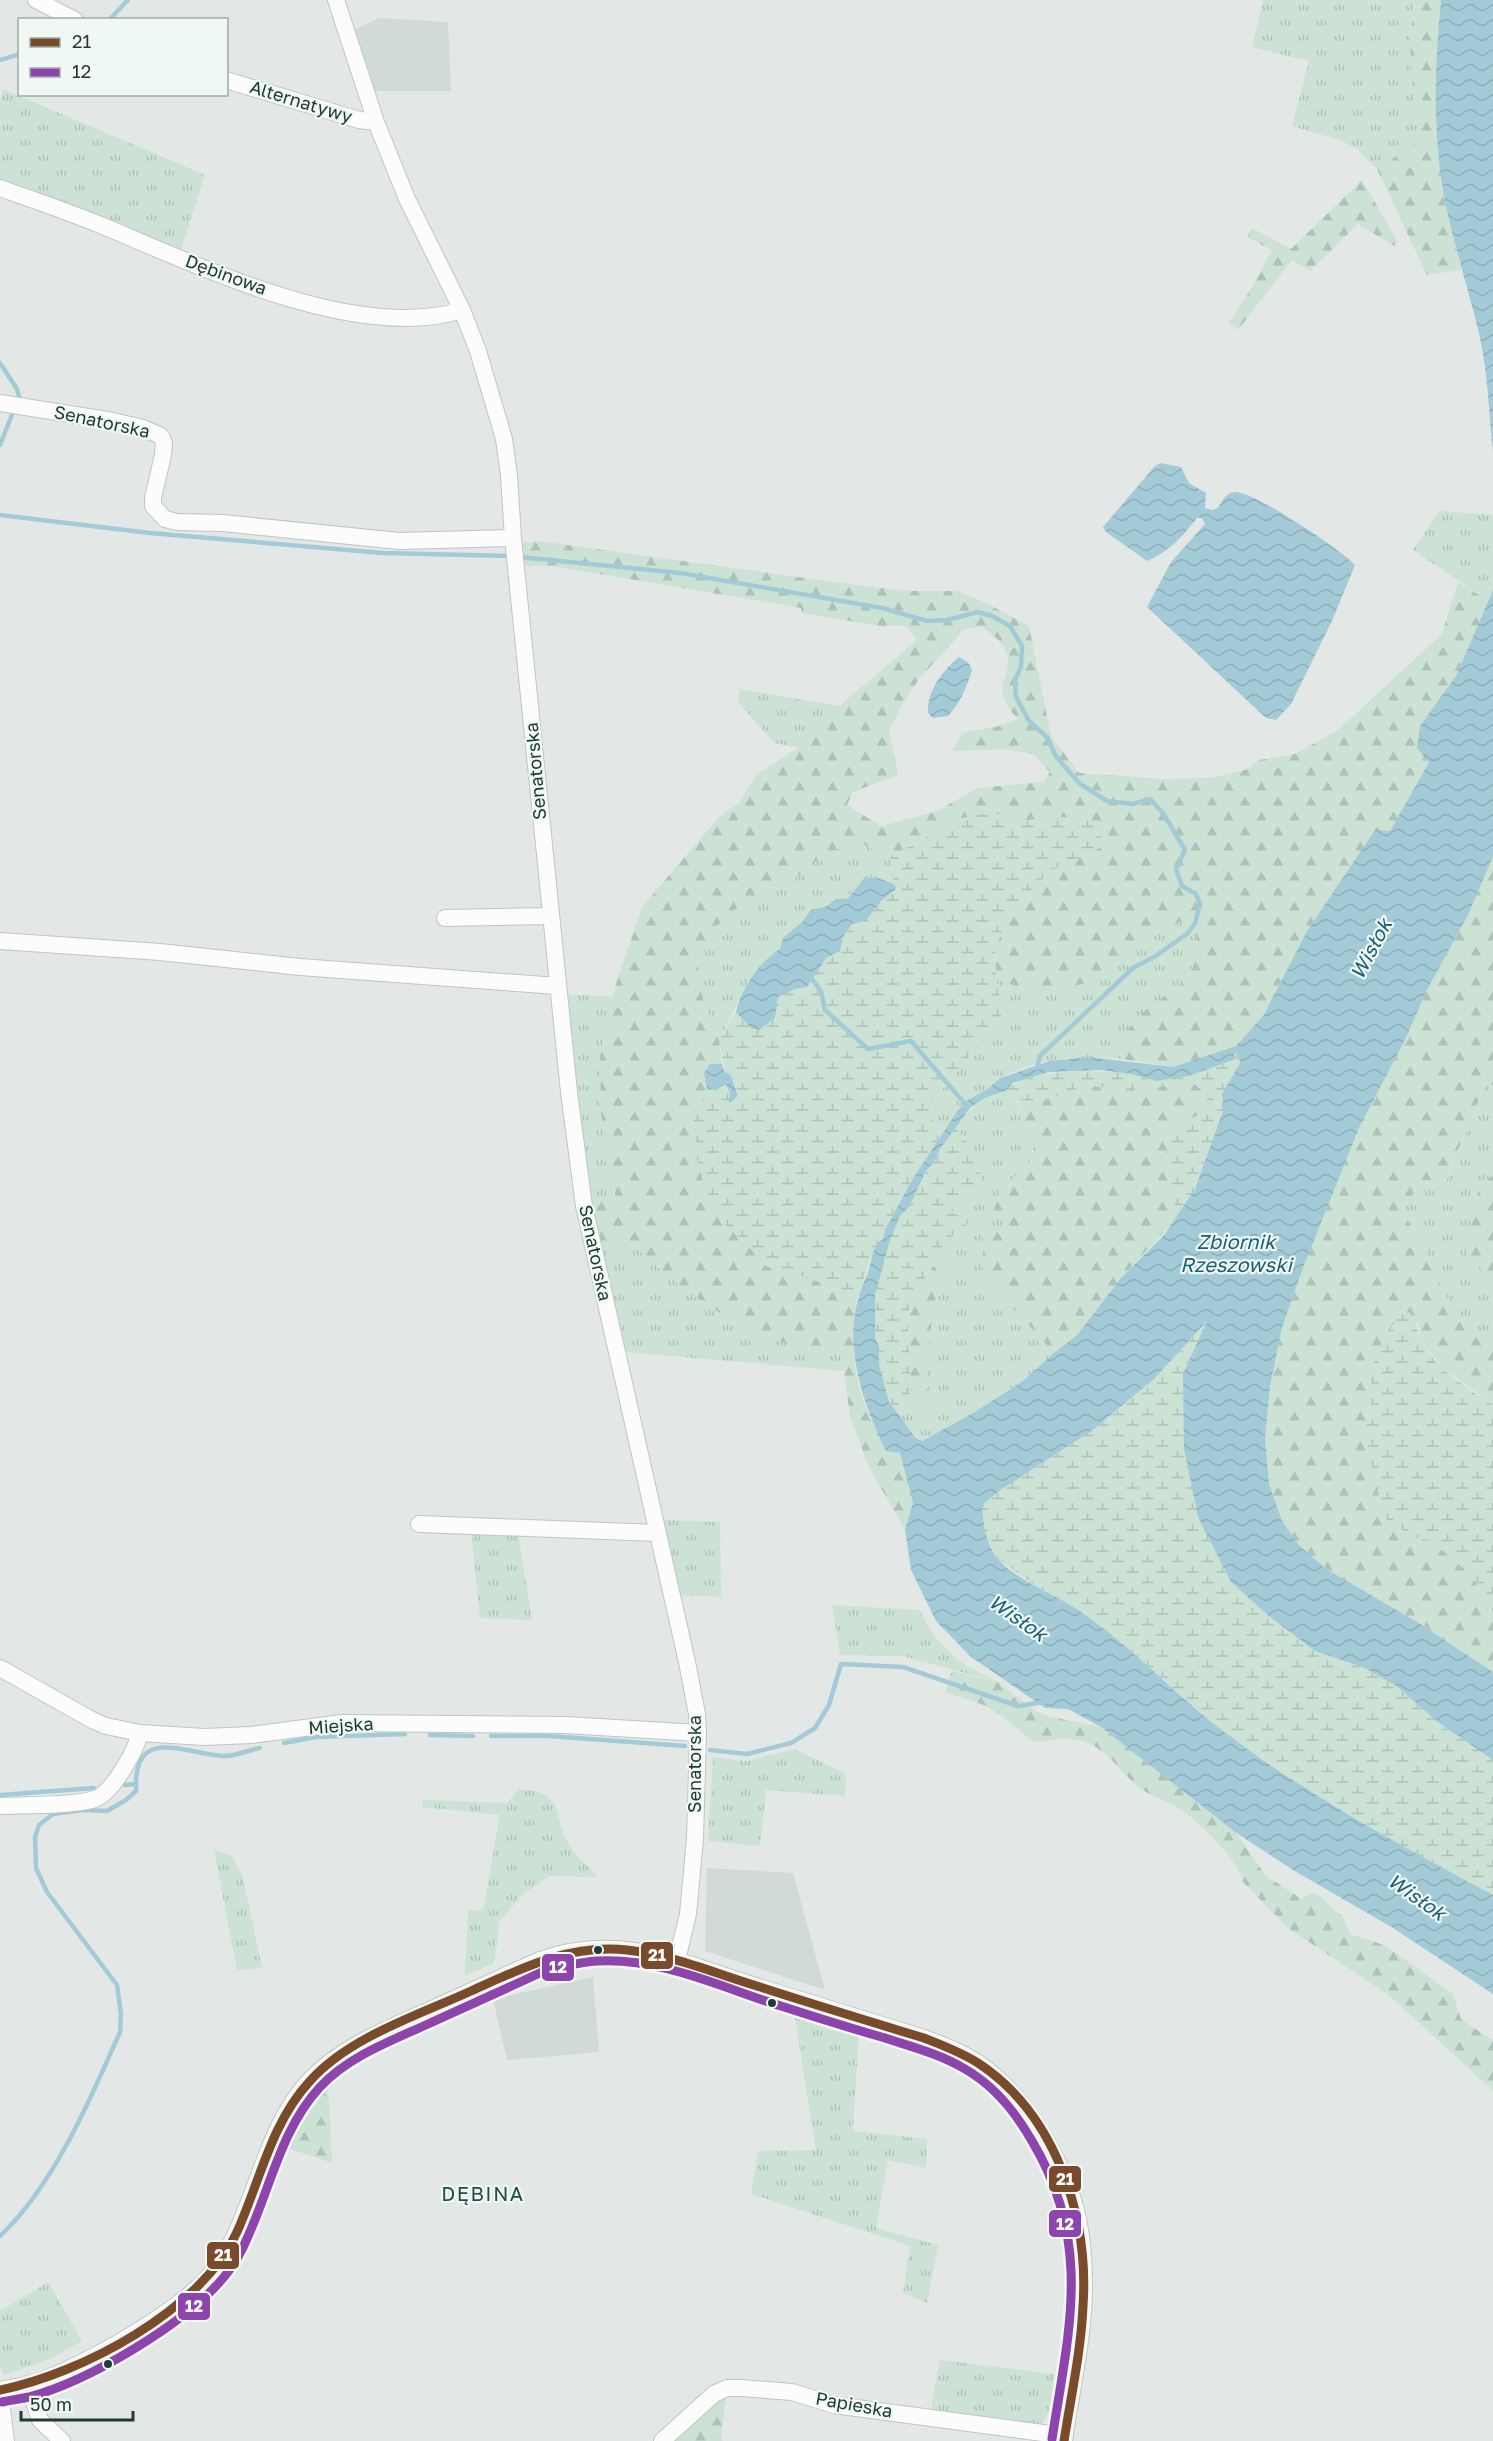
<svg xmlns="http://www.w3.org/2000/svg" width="1493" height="2441" font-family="'Golos Text',sans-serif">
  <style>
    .built { fill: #d0dad6 }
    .grass { fill: url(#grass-tufts) }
    .forest { fill: url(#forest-firs); fill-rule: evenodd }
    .wetland { fill: url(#wetland-marsh) }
    .water { fill: url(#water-waves); fill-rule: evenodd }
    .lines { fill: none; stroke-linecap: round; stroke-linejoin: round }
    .stream { stroke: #a3cbd7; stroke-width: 4.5 }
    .minor-casing { stroke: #c0c5c3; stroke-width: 18 }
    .minor { stroke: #fbfcfb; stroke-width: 16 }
    .bus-1-casing { stroke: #f0f8f4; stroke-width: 14 }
    .bus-2-casing { stroke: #f0f8f4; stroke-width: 14 }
    .bus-1 { stroke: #7a4b2a; stroke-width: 9 }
    .bus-2 { stroke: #8e44ad; stroke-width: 9 }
    .bus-dot { fill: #203b36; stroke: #f0f8f4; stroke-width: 2 }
    .labels { text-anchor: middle; stroke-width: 4.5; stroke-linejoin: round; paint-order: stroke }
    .street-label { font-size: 18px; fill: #203b36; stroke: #f0f8f4 }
    .water-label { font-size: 20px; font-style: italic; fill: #1a6078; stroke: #f0f8f4 }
    .neighbourhood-label { font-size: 20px; letter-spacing: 1.5px; fill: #1c4d46; stroke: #f0f8f4 }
    .line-badge { stroke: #f0f8f4; stroke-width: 2 }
    .badge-label { font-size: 16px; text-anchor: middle; font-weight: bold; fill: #fff }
  </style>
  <defs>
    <pattern id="grass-tufts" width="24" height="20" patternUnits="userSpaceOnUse" patternTransform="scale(1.5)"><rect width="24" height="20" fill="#cbe2d4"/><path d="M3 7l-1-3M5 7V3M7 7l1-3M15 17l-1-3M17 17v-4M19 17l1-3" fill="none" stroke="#aec3b7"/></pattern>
    <pattern id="forest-firs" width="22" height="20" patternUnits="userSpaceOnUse" patternTransform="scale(1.5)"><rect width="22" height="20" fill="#cbe2d4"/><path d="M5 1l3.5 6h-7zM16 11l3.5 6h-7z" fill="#aec3b7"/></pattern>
    <pattern id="wetland-marsh" width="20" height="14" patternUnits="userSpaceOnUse" patternTransform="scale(1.5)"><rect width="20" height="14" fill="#cbe2d4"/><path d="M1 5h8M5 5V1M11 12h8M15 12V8" fill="none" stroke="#aec3b7"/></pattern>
    <pattern id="water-waves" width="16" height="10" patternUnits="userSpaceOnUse" patternTransform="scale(1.5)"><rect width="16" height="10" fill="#a3cbd7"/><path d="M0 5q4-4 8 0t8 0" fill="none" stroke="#8cafb9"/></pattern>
  </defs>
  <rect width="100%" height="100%" fill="#e3e8e6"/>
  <path class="built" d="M 379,18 L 448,22 L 451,91 L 375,91 L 355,29 Z
    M 707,1868 L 793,1873 L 825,1990 L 705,1951 Z
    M 593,1977 L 599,2052 L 507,2060 L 493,1999 Z"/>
  <path class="grass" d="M 1263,0 L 1415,0 L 1410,40 L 1413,95 L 1421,140 L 1377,169 L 1357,149 L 1342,141 L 1292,126 L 1309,61 L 1252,47 Z
    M 3,89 L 205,175 L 181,249 L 0,183 L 0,102 Z
    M 1439,511 L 1493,515 L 1493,590 L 1489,601 L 1413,550 Z
    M 740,689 L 839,706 L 800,748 L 774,743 L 738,702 Z
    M 858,842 L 890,857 L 894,884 L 879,878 L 865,877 L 847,898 L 836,899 L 827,906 L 812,910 L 803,921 L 783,938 L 780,949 C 749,968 737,1009 719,1039 L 703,999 L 697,958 L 723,918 L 759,893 L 790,882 L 825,854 Z
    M 1182,921 L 1196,931 C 1200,986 1176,985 1142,1014 C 1134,1021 1127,1031 1121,1039 L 1122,1059 C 1082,1056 1037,1057 1001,1078 C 996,1081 992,1086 987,1090 C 965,1103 959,1109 946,1131 L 933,1120 L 932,1101 L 987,1036 L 1003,1014 L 996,977 L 1021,989 L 1130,950 L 1161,929 Z
    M 568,994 L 613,997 L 600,1057 L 615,1200 L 591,1201 L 582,1139 Z
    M 1486,1083 L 1493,1085 L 1493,1176 L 1480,1182 L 1466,1254 L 1493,1280 L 1493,1352 L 1470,1333 L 1450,1303 L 1427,1258 L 1423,1242 L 1402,1212 L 1412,1197 L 1419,1180 L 1446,1181 Z
    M 1007,1090 C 1024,1108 1032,1135 1033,1160 L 1002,1189 L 993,1211 L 1006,1223 L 983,1275 L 1054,1353 L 1023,1381 L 973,1413 L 921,1441 L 899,1418 L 911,1388 L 925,1411 L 932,1406 L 926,1370 L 934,1302 L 950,1268 L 941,1256 L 943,1243 L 972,1219 L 949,1214 L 977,1155 L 955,1127 C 970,1108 983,1096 1007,1090 Z
    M 627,1240 C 673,1282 729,1328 790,1345 C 806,1349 825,1348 841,1350 L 843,1371 L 625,1352 L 600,1243 Z
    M 663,1520 L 720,1522 L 721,1597 L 680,1595 Z
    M 471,1530 L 518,1533 L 532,1620 L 480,1618 Z
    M 832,1605 L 920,1610 C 936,1647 962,1666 998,1682 L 902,1656 L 840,1655 Z
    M 795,1749 L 846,1774 L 845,1796 L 766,1790 L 760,1846 L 708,1841 L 713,1757 L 746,1761 Z
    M 519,1789 C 566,1793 550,1808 567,1841 C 573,1854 588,1866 598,1877 L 549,1876 L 523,1895 L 500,1920 L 494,1963 L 465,1976 L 468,1910 L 483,1911 L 500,1815 L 422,1807 L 423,1800 L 507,1803 Z
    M 214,1850 L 233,1856 L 237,1868 L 242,1873 L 262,1968 L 237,1970 Z
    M 794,2012 L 859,2032 L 853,2131 L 927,2139 L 926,2168 L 888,2160 L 876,2228 L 938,2245 L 927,2303 L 903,2293 L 910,2246 L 751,2194 L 758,2151 L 816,2150 Z
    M 48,2282 L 82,2341 L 50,2359 L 3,2375 L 0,2364 L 0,2311 Z
    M 940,2360 L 1055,2374 L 1048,2414 L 1039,2427 L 930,2413 Z"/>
  <path class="forest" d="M 1415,0 L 1441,0 C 1435,54 1433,127 1442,180 C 1446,210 1454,240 1461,270 L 1427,275 L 1377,169 L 1421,140 L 1413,95 L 1410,40 Z
    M 1362,180 L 1398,242 L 1394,246 L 1358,224 L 1310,271 L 1292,260 L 1238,330 L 1229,323 L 1254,284 L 1272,250 L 1247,237 L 1252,228 L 1291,249 Z
    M 539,541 L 864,586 L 910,591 L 957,591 L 984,602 L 1029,626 L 1051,736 L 1079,773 L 1165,779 L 1210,778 L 1245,770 L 1259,760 L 1295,754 L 1338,730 L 1442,634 L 1458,582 L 1489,601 L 1456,676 L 1420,726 L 1429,761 L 1390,832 L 1375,831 L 1307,931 L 1263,1016 L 1236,1046 L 1173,1067 L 1122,1059 L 1121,1039 C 1127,1031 1134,1021 1141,1014 C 1176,984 1200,987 1196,932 L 1182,921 L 1161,929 L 1085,983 L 1051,992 L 1021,989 L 996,977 L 995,947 L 1012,910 L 1050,871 L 1103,846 L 1094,822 L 1054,816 L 1024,821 L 989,812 L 959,819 L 890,857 L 858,842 L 825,854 L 790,882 L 759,893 L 723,918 L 697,958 L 703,999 L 719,1039 L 722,1064 L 710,1064 L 704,1073 L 707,1089 L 693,1116 L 746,1243 L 766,1266 L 817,1281 L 857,1298 C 854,1324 852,1351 857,1377 C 861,1402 875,1427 886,1450 L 900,1453 L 913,1503 L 905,1530 L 868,1465 L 850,1416 L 841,1350 C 825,1348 806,1349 790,1345 C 729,1328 673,1282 627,1240 L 600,1243 L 591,1201 L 615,1199 L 615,1191 L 601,1114 L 600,1057 L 616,984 L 642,907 L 720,816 L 739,803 L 757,774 L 803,745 L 839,706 L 917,640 L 905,626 L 879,626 L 801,613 L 801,608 L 552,566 L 525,566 L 522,543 ZM 981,626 C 988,632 1001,640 1005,649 C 1017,677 985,686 1018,719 L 999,726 L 962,733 L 952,751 L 1004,749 L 1033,754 L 1050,772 L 1044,782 L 978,788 L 935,812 L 881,826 L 847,805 L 853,792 L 898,775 L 889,730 L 902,705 L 919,679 L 965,629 Z
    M 1493,856 L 1493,1085 L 1486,1083 L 1445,1181 L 1419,1180 L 1412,1197 L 1402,1212 L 1423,1242 L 1427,1258 L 1450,1303 L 1470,1333 L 1493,1352 L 1493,1405 L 1443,1368 L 1422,1343 L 1417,1322 C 1399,1352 1367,1394 1365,1429 C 1363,1456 1399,1511 1413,1537 L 1431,1540 L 1471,1575 L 1493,1612 L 1493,1672 L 1422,1625 L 1325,1568 L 1299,1545 L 1282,1521 L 1269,1484 L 1265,1439 L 1270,1386 L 1282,1328 L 1303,1268 L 1359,1128 L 1406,1038 L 1426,992 L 1469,913 Z
    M 1193,1083 L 1209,1096 L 1198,1115 L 1174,1128 L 1165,1157 L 1177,1218 L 1121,1278 L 1077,1335 L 1054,1353 L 983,1275 L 983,1234 L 1006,1223 L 993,1211 L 1002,1189 L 1033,1160 L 1033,1147 L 1019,1103 L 1054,1098 L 1086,1085 L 1121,1090 Z
    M 1493,1176 L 1493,1280 L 1466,1254 L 1480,1182 Z
    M 941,1256 L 950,1268 L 934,1302 L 926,1370 L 932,1406 L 925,1411 L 911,1388 L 907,1314 L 923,1281 Z
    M 952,1671 L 998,1682 L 1037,1712 L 1052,1717 L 1101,1727 L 1235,1832 L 1266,1876 L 1302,1899 L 1314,1892 L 1342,1916 L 1350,1934 L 1384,1945 L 1453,1994 L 1461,2019 L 1493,2041 L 1493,2091 L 1390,1996 L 1288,1928 L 1243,1882 C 1241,1863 1195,1817 1177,1807 C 1165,1800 1148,1795 1137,1786 C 1122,1773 1107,1750 1088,1743 C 1070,1736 1054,1740 1034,1742 L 999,1714 L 984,1705 L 945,1692 Z
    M 328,2084 L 332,2163 L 287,2148 L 305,2114 Z
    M 726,2396 L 721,2439 L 723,2441 L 668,2441 L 713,2400 Z"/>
  <path class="wetland" d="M 989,812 L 1024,821 L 1054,816 L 1095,822 L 1104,846 L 1050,871 L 1012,910 L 995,947 L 996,977 L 1003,1013 L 987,1036 L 932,1100 L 933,1120 L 946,1131 L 912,1180 L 885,1230 L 883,1239 C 869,1247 865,1284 857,1298 L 817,1281 L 766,1266 L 746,1243 L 721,1221 L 704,1185 L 697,1159 L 693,1116 L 707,1089 L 716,1089 L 726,1083 L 730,1092 L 729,1102 L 738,1096 L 732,1076 L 725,1073 L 719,1039 L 736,1012 L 750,1027 L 775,1018 L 778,997 L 795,989 L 807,987 L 826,957 L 840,951 L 843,937 L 852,924 L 866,921 L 881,901 L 895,889 L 890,857 L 959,819 Z
    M 1238,1053 L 1240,1063 L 1222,1094 L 1223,1111 L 1195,1189 L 1177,1218 L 1165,1157 L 1174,1128 L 1198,1115 L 1209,1096 L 1193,1083 L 1121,1090 L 1086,1085 L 1054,1098 L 1019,1103 L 1007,1090 C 1027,1068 1102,1069 1131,1074 C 1139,1075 1150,1081 1158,1080 C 1185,1077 1208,1068 1234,1061 L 1234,1054 Z
    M 955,1127 L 977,1155 L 982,1185 L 950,1213 L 973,1219 L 943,1243 L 941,1256 L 923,1281 L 907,1314 L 911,1388 L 899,1418 L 889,1402 L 879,1364 L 879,1346 L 875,1338 L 874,1323 L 875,1295 L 890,1240 L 900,1216 L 909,1207 L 926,1171 Z
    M 1409,1312 C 1418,1323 1416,1331 1422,1342 C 1433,1366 1471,1391 1493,1405 L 1493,1612 L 1471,1575 L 1431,1540 L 1413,1537 L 1387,1520 L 1378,1492 L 1364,1430 L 1372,1399 L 1371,1370 L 1381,1344 L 1398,1316 Z
    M 1208,1319 L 1315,1651 L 1365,1668 L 1396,1686 L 1438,1722 L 1493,1760 L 1493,1895 L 1418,1855 L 1310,1791 L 1225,1733 L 1137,1658 L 999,1560 L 983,1531 L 982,1505 C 1016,1477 1056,1456 1092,1430 C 1136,1399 1172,1359 1208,1319 Z"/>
  <path class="water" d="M 1441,0 L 1493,0 L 1493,452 C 1489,415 1488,375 1480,338 C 1468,285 1449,233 1441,178 C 1433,120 1435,58 1441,0 Z
    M 1160,463 L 1181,467 L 1189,483 L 1206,493 L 1205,508 L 1212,510 L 1218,508 C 1222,501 1226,493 1234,492 C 1251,489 1343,551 1355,565 L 1332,621 L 1291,704 L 1276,720 L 1266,718 L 1147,607 L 1171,562 L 1205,524 L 1202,518 L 1197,518 C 1182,537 1170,551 1147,561 L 1106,532 L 1103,527 L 1154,467 Z
    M 1493,590 L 1493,856 L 1469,913 L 1426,992 L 1406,1038 L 1359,1128 L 1303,1268 L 1282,1328 L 1270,1386 L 1265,1439 L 1269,1484 L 1282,1521 L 1299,1545 L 1325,1568 L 1422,1625 L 1493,1672 L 1493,1760 L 1438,1722 L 1396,1686 L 1365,1668 L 1315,1651 L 1269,1616 L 1231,1582 L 1198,1517 L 1184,1449 L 1183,1374 L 1207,1321 L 1154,1379 L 1093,1430 L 1002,1489 L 982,1505 C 983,1525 986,1545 999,1560 C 1018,1581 1056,1595 1080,1611 C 1132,1647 1175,1695 1226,1733 C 1309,1796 1402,1846 1493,1895 L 1493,1994 L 1393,1928 L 1293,1870 L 1235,1832 L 1101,1727 L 1068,1709 L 1045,1708 L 970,1656 L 936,1621 L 911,1570 L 905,1530 L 913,1503 L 900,1453 L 886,1451 C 859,1395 839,1333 867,1275 C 872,1264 871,1246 883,1239 L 885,1230 L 912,1180 L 958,1110 L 968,1100 L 989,1088 L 1000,1078 L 1050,1061 L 1088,1057 L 1173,1067 L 1236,1046 L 1263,1016 L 1307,931 L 1375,830 L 1390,831 L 1429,762 L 1417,748 L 1420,726 L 1456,676 ZM 1238,1053 L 1240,1063 L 1222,1094 L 1223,1111 L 1195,1189 L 1164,1235 L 1121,1278 L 1077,1335 L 1054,1353 L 1023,1381 L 973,1413 L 922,1441 L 916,1438 L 889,1402 L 879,1364 L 879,1346 L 875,1338 L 875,1295 L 890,1240 L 900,1216 L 909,1207 L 926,1171 L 936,1159 L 940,1149 L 970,1108 L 985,1098 L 1007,1090 L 1013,1083 L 1049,1072 L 1101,1070 L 1131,1074 L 1157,1081 L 1188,1076 L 1234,1060 L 1234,1054 Z
    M 959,657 L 968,662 L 972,670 C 967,687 960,703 948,716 L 933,718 L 928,713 C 927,691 942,671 959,657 Z
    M 865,877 L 879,878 L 894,884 L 896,889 L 881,901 L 866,921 L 852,924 L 843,937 L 840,951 L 826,958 L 807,987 L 795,989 L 778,997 L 775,1018 L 759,1030 L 751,1028 L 736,1012 C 741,989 760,961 780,949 L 783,938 L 803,921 L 811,910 L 827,906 L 836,899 L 848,898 Z
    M 710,1064 L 722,1064 L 725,1073 L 731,1075 L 738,1096 L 729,1103 L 730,1093 L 726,1084 L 716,1089 L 707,1089 L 704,1073 Z"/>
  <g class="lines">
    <path class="stream" d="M 109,20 L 128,0
      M 0,60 L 20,54
      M 0,363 L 17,389 L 19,397 L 0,445
      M 0,515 L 150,533 L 383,553 L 511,556
      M 520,557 L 680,573 L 882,608 L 927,621 L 948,620 L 977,612 L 992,616 L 1010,626 L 1022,646 L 1021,667 L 1015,680 L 1016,697 L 1029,721 L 1048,738 L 1055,755 L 1079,783 L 1107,801 L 1133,804 L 1150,799 L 1163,813 L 1185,850 L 1176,870 L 1182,886 L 1196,894 L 1200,904 L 1195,923 L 1187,934 L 1154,957 L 1133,968 L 1040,1056 L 1037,1068
      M 812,979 L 821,991 L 825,1010 L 868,1049 L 911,1041 L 966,1105
      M 430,1735 L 473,1736
      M 491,1736 L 549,1736 L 685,1746
      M 284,1743 L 316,1737 L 405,1734
      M 710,1750 L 747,1754 L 791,1743 L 815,1728 L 829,1705 L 841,1664 L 903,1667 L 1018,1706 L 1044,1702
      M 125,1785 L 136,1784 C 136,1726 187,1754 223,1756 C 234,1757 248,1750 260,1748
      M 0,1795 L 94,1788
      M 0,2236 C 53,2187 91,2098 120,2032 L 121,2014 L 117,1985 L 47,1892 L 36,1868 L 35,1837 L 39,1825 L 53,1814 L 82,1810 L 107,1811 L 126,1800 L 136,1791 L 136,1784"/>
    <g class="minor-casing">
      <path id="minor" d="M 36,0 L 75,20
        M 336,0 L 376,122 L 407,199 L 462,310 L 478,351 L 504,439 L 509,475 L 513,538 L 569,1092 L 584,1206 L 687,1662 L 697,1714 L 698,1733 L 695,1839 L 688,1914 L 677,1960
        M 226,80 L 359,120 L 376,122
        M 0,188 C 34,200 69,212 103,226 C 199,266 358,343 462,310
        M 0,403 L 113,421 L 143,428 L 161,436 L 164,443 L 163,455 L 153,498 L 153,506 L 165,519 L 177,522 L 223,523 L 399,541 L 513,538
        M 445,918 L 550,916
        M 0,941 L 160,952 L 300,967 L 557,986
        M 419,1524 L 658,1533
        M 0,1668 L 92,1720 L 106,1726 L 140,1733 L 204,1737 L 251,1735 L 342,1723 L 566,1725 L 698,1733
        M 0,1806 C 21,1805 81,1806 97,1798 C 114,1790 136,1750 140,1733
        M 28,2384 L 40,2420 L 62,2441
        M 0,2390 C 9,2388 18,2387 27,2385 C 75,2372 186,2309 215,2269 C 227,2254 236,2235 243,2217 C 263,2170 274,2118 311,2079 C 342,2047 383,2031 423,2013 C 462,1995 501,1978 540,1960 C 622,1931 684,1964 762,1988 C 816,2005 870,2021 924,2038 C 945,2046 967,2054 985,2068 C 1026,2099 1057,2152 1073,2200 C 1082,2228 1084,2258 1084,2286 C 1084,2338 1071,2390 1064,2441
        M 0,2393 L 6,2441
        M 662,2441 L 714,2394 L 727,2388 L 741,2388 L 792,2392 L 834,2405 L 1065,2436"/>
    </g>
    <use href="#minor" class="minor"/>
    <g class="bus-1-casing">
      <path id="bus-1" d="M 0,2390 C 81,2374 202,2310 237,2232 C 260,2181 271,2123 310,2081 C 349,2037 419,2015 471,1991 C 522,1968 569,1944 627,1950 C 672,1955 714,1973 757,1986 C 812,2004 868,2021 924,2038 C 942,2045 961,2052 978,2063 C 1056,2114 1089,2217 1083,2306 C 1081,2351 1071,2396 1064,2441"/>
    </g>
    <g class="bus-2-casing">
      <path id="bus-2" d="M 2,2402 C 11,2400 20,2399 29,2397 C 89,2381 185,2324 224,2277 C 235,2264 243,2249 249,2234 C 271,2185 282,2128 320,2087 C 349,2056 391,2041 428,2024 C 467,2006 506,1989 544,1971 C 562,1967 579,1962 597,1961 C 659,1957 723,1988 781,2006 C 815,2017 850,2028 885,2038 C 912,2047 940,2054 965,2069 C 993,2085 1016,2113 1032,2141 C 1093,2243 1069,2330 1052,2439"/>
    </g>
    <use href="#bus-1" class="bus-1"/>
    <use href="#bus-2" class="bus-2"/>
  </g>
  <g class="bus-dot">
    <circle cx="598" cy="1950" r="5"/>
    <circle cx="772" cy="2003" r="5"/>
    <circle cx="108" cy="2364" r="5"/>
  </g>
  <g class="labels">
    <g class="street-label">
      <text transform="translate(301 102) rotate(17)" y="6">Alternatywy</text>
      <text transform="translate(226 275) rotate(20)" y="6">Dębinowa</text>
      <text transform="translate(102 422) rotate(12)" y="6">Senatorska</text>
      <text transform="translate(536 771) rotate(-95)" y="6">Senatorska</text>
      <text transform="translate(595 1253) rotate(78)" y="6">Senatorska</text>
      <text transform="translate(341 1726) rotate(-4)" y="6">Miejska</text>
      <text transform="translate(695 1764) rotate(-90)" y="6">Senatorska</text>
      <text transform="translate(854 2405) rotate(10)" y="6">Papieska</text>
    </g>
    <g class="water-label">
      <text transform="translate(1371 949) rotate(-62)" y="7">Wisłok</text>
      <text x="1236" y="1249">Zbiornik<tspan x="1236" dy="23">Rzeszowski</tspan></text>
      <text transform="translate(1018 1618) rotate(35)" y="7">Wisłok</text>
      <text transform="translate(1417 1897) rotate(35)" y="7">Wisłok</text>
    </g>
    <g class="neighbourhood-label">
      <text x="483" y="2201">DĘBINA</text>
    </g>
  </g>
  <g class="line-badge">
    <rect x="640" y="1941" width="34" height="29" rx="6" fill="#7a4b2a"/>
    <rect x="541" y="1953" width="34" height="29" rx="6" fill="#8e44ad"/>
    <rect x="1048" y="2165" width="34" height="28" rx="6" fill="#7a4b2a"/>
    <rect x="1048" y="2209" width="34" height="29" rx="6" fill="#8e44ad"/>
    <rect x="206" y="2241" width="34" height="29" rx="6" fill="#7a4b2a"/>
    <rect x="177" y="2292" width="34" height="29" rx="6" fill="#8e44ad"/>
  </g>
  <g class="badge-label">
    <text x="657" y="1961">21</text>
    <text x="558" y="1973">12</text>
    <text x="1065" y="2185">21</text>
    <text x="1065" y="2230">12</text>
    <text x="223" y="2261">21</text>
    <text x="194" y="2312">12</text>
  </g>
  <rect x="18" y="18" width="210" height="78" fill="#f0f8f4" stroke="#9daca8" stroke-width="1.5"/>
  <rect x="30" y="38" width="30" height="9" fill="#7a4b2a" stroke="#9daca8" stroke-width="1.5"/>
  <text x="72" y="48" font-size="18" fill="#203b36">21</text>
  <rect x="30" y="68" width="30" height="9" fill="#8e44ad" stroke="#9daca8" stroke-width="1.5"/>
  <text x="72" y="78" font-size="18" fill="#203b36">12</text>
  <path d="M21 2411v9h112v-9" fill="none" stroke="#203b36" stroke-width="3"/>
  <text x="30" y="2411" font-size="18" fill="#203b36" stroke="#f0f8f4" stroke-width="4.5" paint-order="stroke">50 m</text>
</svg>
